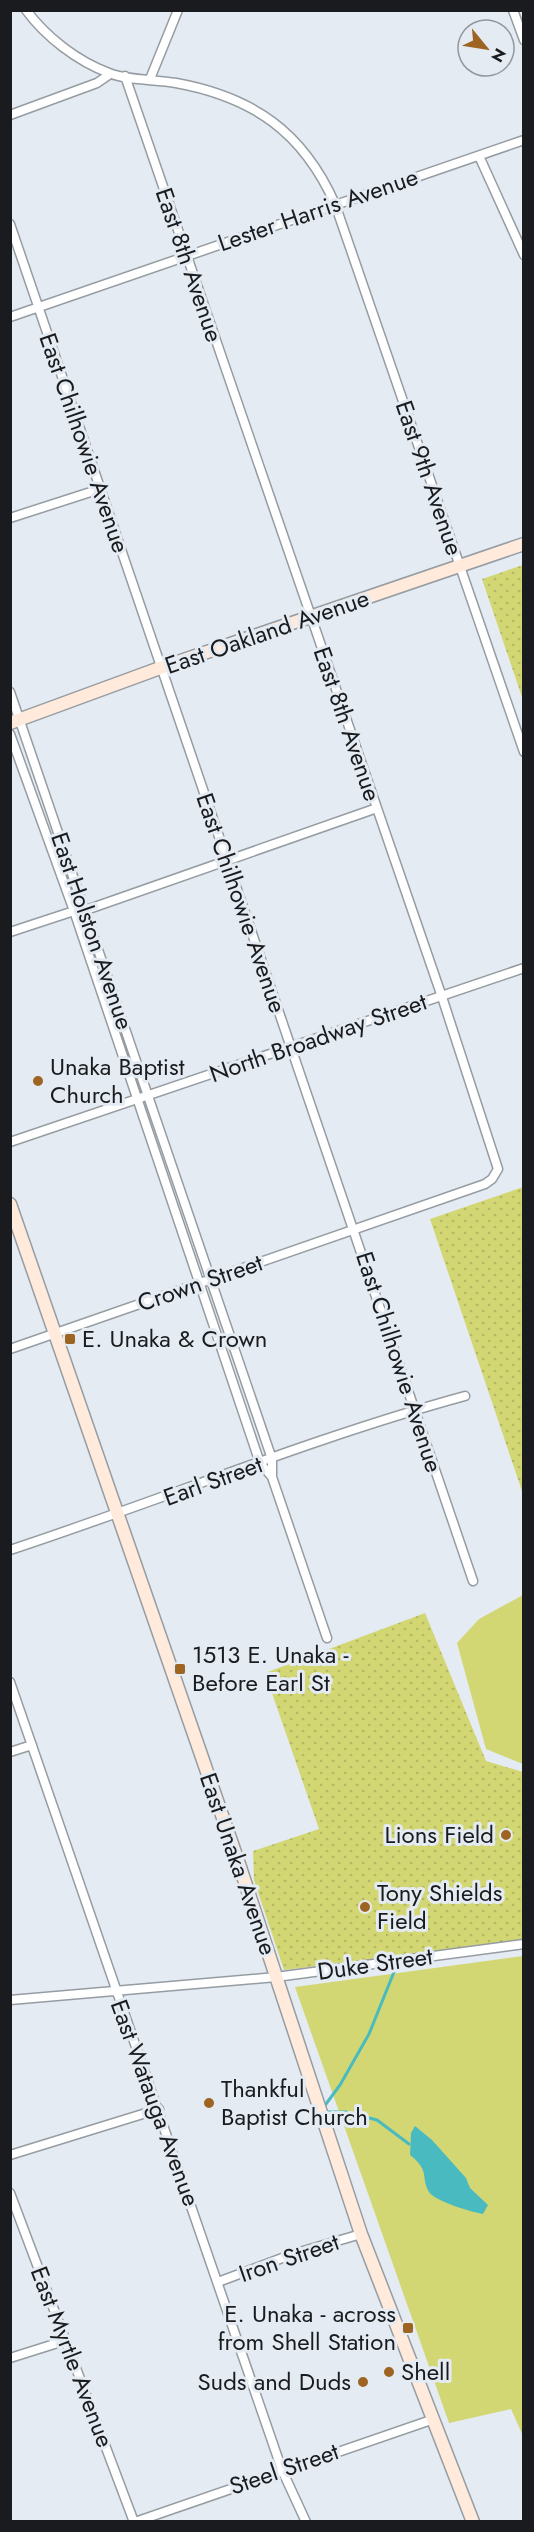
<svg xmlns="http://www.w3.org/2000/svg" width="534" height="2532" font-family="Jost,sans-serif">
  <style>
    .grass { fill: #d3d773 }
    .park { fill: url(#park-dots) }
    .water { fill: #49bbc0 }
    .lines { fill: none; stroke-linecap: round; stroke-linejoin: round }
    .stream { stroke: #49bbc0; stroke-width: 3 }
    .street-casing { stroke: #959ca2; stroke-width: 11 }
    .secondary-casing { stroke: #959ca2; stroke-width: 15 }
    .street { stroke: #fff; stroke-width: 8 }
    .secondary { stroke: #ffeadc; stroke-width: 12 }
    .poi-dot { fill: #9e6422; stroke: #e4ebf2; stroke-width: 2 }
    .labels { text-anchor: middle; stroke-width: 6; stroke-linejoin: round; paint-order: stroke }
    .street-label { font-size: 24px; fill: #191b1e; stroke: #e4ebf2 }
    .poi-label { font-size: 24px; fill: #191b1e; stroke: #e4ebf2; text-anchor: start }
  </style>
  <defs>
    <pattern id="park-dots" width="8" height="8" patternUnits="userSpaceOnUse" patternTransform="scale(1.5)"><rect width="8" height="8" fill="#d3d773"/><path d="M2 2h.1M6 6h.1" fill="none" stroke="#b5b863" stroke-width="1.8" stroke-linecap="round"/></pattern>
  </defs>
  <rect width="100%" height="100%" fill="#e4ebf2"/>
  <path class="grass" d="M 523,1595 L 523,1594 L 523,1764 L 486,1749 L 457,1643 L 479,1619 Z
    M 523,1956 L 523,2436 L 511,2409 L 449,2423 L 295,1987 Z"/>
  <path class="park" d="M 523,565 L 524,565 L 523,700 L 482,579 Z
    M 523,1187 L 523,1494 L 430,1219 Z
    M 425,1613 L 486,1761 L 523,1772 L 523,1942 L 284,1970 L 254,1880 L 253,1851 L 319,1829 L 265,1673 Z"/>
  <path class="water" d="M 415,2126 L 432,2140 L 466,2178 L 470,2188 L 488,2205 L 483,2214 C 471,2212 435,2201 429,2192 C 420,2176 431,2172 410,2155 L 411,2133 Z"/>
  <g class="lines">
    <path class="stream" d="M 323,2108 L 340,2085 L 369,2034 L 396,1967
      M 324,2112 L 346,2112 L 377,2120 L 409,2144"/>
    <g class="street-casing">
      <path id="street" d="M 26,10 C 46,37 77,61 109,73 C 129,81 155,79 176,83 C 253,97 303,132 335,204 L 524,752
        M 513,10 L 524,40
        M 150,79 L 178,10
        M 10,115 L 97,83 L 110,74
        M 479,156 L 524,255
        M 10,224 L 473,1581
        M 10,317 L 524,140
        M 10,518 L 100,489
        M 10,692 L 272,1459 L 272,1477 L 327,1638
        M 10,734 L 74,911 L 260,1463 L 272,1477
        M 10,932 L 74,911 L 86,910 L 377,808
        M 10,1142 L 524,968
        M 10,1349 L 485,1184 L 492,1179 L 498,1169 L 442,997 L 125,76
        M 10,1550 C 162,1500 311,1438 465,1396
        M 10,1682 L 282,2470 L 306,2522
        M 10,1752 L 32,1745
        M 10,2000 L 276,1977 L 524,1944
        M 10,2155 L 159,2109
        M 10,2193 L 134,2522
        M 218,2282 L 293,2254 L 361,2234
        M 10,2358 L 64,2341
        M 135,2522 L 434,2419"/>
    </g>
    <g class="secondary-casing">
      <path id="secondary" d="M 10,723 L 160,668 L 524,544
        M 10,1204 L 239,1864 L 361,2234 L 473,2522"/>
    </g>
    <use href="#street" class="street"/>
    <use href="#secondary" class="secondary"/>
  </g>
  <g class="poi-dot">
    <circle cx="38" cy="1081" r="6"/>
    <rect x="64" y="1333" width="12" height="12" rx="3"/>
    <rect x="174" y="1663" width="12" height="12" rx="3"/>
    <circle cx="506" cy="1835" r="6"/>
    <circle cx="365" cy="1907" r="6"/>
    <circle cx="209" cy="2103" r="6"/>
    <rect x="402" y="2322" width="12" height="12" rx="3"/>
    <circle cx="389" cy="2372" r="6"/>
    <circle cx="363" cy="2382" r="6"/>
  </g>
  <g class="labels">
    <g class="street-label">
      <text transform="translate(318 210) rotate(-19)" y="8">Lester Harris Avenue</text>
      <text transform="translate(189 265) rotate(71)" y="8">East 8th Avenue</text>
      <text transform="translate(84 443) rotate(71)" y="8">East Chilhowie Avenue</text>
      <text transform="translate(429 478) rotate(71)" y="8">East 9th Avenue</text>
      <text transform="translate(267 632) rotate(-19)" y="8">East Oakland Avenue</text>
      <text transform="translate(347 724) rotate(71)" y="8">East 8th Avenue</text>
      <text transform="translate(241 903) rotate(71)" y="8">East Chilhowie Avenue</text>
      <text transform="translate(92 931) rotate(71)" y="8">East Holston Avenue</text>
      <text transform="translate(318 1038) rotate(-19)" y="8">North Broadway Street</text>
      <text transform="translate(200 1283) rotate(-19)" y="8">Crown Street</text>
      <text transform="translate(399 1362) rotate(72)" y="8">East Chilhowie Avenue</text>
      <text transform="translate(213 1481) rotate(-20)" y="8">Earl Street</text>
      <text transform="translate(238 1864) rotate(71)" y="8">East Unaka Avenue</text>
      <text transform="translate(375 1964) rotate(-8)" y="8">Duke Street</text>
      <text transform="translate(155 2103) rotate(70)" y="8">East Watauga Avenue</text>
      <text transform="translate(289 2258) rotate(-19)" y="8">Iron Street</text>
      <text transform="translate(72 2357) rotate(69)" y="8">East Myrtle Avenue</text>
      <text transform="translate(284 2469) rotate(-19)" y="8">Steel Street</text>
    </g>
    <g class="poi-label">
      <text x="50" y="1075">Unaka Baptist<tspan x="50" dy="28">Church</tspan></text>
      <text x="82" y="1347">E. Unaka &amp; Crown</text>
      <text x="192" y="1663">1513 E. Unaka -<tspan x="192" dy="28">Before Earl St</tspan></text>
      <text x="494" y="1843" text-anchor="end">Lions Field</text>
      <text x="377" y="1901">Tony Shields<tspan x="377" dy="28">Field</tspan></text>
      <text x="221" y="2097">Thankful<tspan x="221" dy="28">Baptist Church</tspan></text>
      <text x="396" y="2322" text-anchor="end">E. Unaka - across<tspan x="396" dy="28">from Shell Station</tspan></text>
      <text x="401" y="2380">Shell</text>
      <text x="351" y="2390" text-anchor="end">Suds and Duds</text>
    </g>
  </g>
  <rect width="534" height="2532" fill="none" stroke="#191b1e" stroke-width="24"/>
  <g transform="translate(486 48) rotate(120)"><circle r="28" fill="#e4ebf2" stroke="#93989d" stroke-width="1.5"/>
  <path d="M0-4.5L10 22L0 15L-10 22Z" fill="#9e6422"/>
  <text y="-9" font-size="16" font-weight="bold" text-anchor="middle" fill="#191b1e">N</text>
  </g>
</svg>
